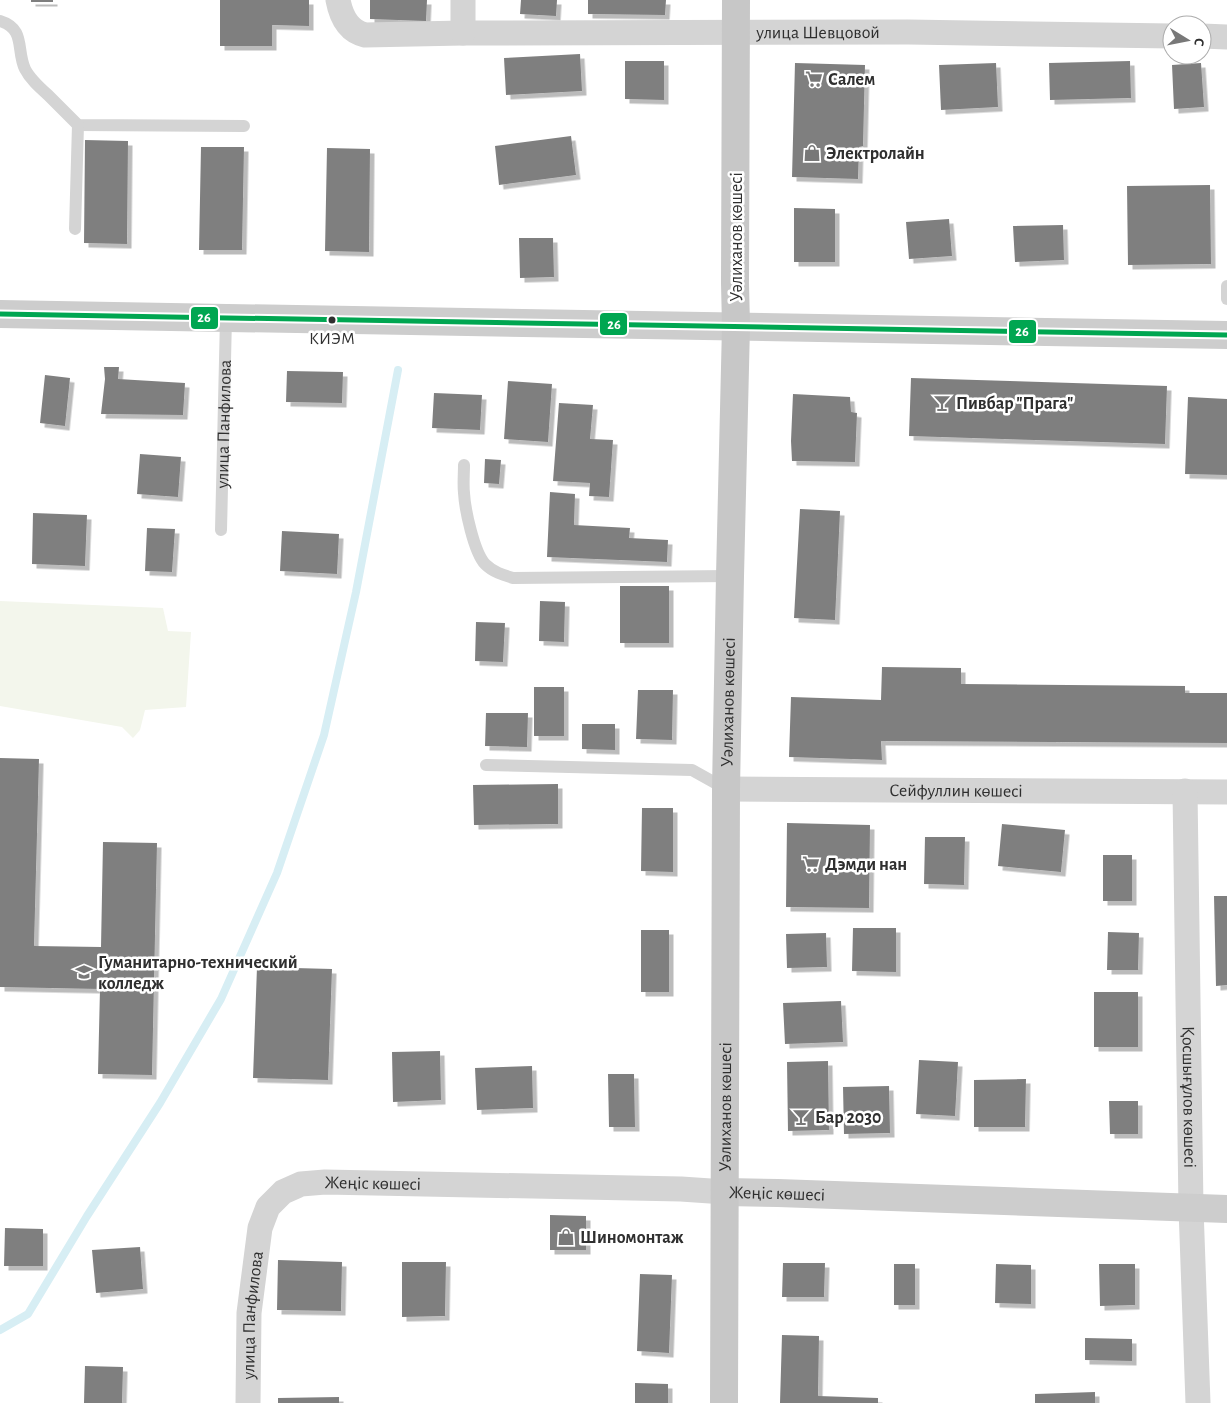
<svg xmlns="http://www.w3.org/2000/svg" width="1227" height="1403" font-family="'Alegreya Sans',sans-serif">
  <style>
    .green { fill: #f3f6ec }
    .lines { fill: none; stroke-linecap: round; stroke-linejoin: round }
    .stream { stroke: #d7eef4; stroke-width: 8 }
    .building { fill: #7f7f7f; filter: url(#shadow) }
    .lane { stroke: #d4d4d4; stroke-width: 12 }
    .street { stroke: #d4d4d4; stroke-width: 25 }
    .secondary { stroke: #cdcdcd; stroke-width: 28 }
    .primary { stroke: #c7c7c7; stroke-width: 28 }
    .bus-1-casing { stroke: #fff; stroke-width: 9 }
    .bus-1 { stroke: #00a651; stroke-width: 5 }
    .bus-dot { fill: #2f2f2f; stroke: #fff; stroke-width: 2 }
    .labels { text-anchor: middle; stroke-width: 5; stroke-linejoin: round; paint-order: stroke }
    .bus-label { font-size: 17px; fill: #2f2f2f; stroke: #fff }
    .street-label { font-size: 18px; fill: #2f2f2f; stroke: #fff }
    .poi-label { font-size: 18px; font-weight: bold; fill: #2f2f2f; stroke: #fff; text-anchor: start }
    .line-badge { stroke: #fff; stroke-width: 2 }
    .badge-label { font-size: 14px; text-anchor: middle; font-weight: bold; fill: #fff }
  </style>
  <defs>
    <filter id="shadow"><feDropShadow dx="4.5" dy="4.5" stdDeviation="0" flood-color="#0004"/></filter>
  </defs>
  <rect width="100%" height="100%" fill="#fff"/>
  <path class="green" d="M 0,601 L 163,608 L 168,631 L 191,632 L 186,707 L 145,710 L 140,730 L 133,738 L 122,727 L 0,706 Z"/>
  <g class="lines">
    <path class="stream" d="M 0,1330 L 28,1314 L 87,1216 L 160,1103 L 221,999 L 277,873 L 324,735 L 356,592 L 398,370"/>
  </g>
  <path class="building" d="M 31,0 L 53,0 L 53,2 L 31,2 Z
    M 220,0 L 309,0 L 309,26 L 272,25 L 272,46 L 220,46 Z
    M 370,0 L 427,0 L 426,21 L 370,19 Z
    M 521,0 L 557,0 L 556,16 L 520,14 Z
    M 588,0 L 666,0 L 665,15 L 588,14 Z
    M 580,54 L 582,91 L 506,95 L 504,58 Z
    M 625,61 L 664,61 L 664,100 L 625,99 Z
    M 1130,61 L 1131,98 L 1050,100 L 1049,63 Z
    M 795,63 L 865,65 L 863,146 L 859,147 L 858,179 L 792,177 Z
    M 996,63 L 998,107 L 941,110 L 939,65 Z
    M 1201,63 L 1204,107 L 1174,109 L 1172,65 Z
    M 571,136 L 576,175 L 499,185 L 495,146 Z
    M 85,140 L 128,141 L 127,244 L 84,243 Z
    M 201,147 L 244,147 L 242,250 L 199,250 Z
    M 327,148 L 370,149 L 369,252 L 325,251 Z
    M 1210,185 L 1211,264 L 1128,265 L 1127,186 Z
    M 794,208 L 835,209 L 835,262 L 794,262 Z
    M 949,219 L 952,256 L 909,259 L 906,222 Z
    M 1063,225 L 1064,260 L 1015,262 L 1013,226 Z
    M 519,238 L 553,238 L 554,277 L 520,278 Z
    M 104,367 L 119,367 L 118,379 L 185,383 L 183,415 L 101,414 L 105,379 Z
    M 287,371 L 343,372 L 342,403 L 286,402 Z
    M 45,375 L 70,378 L 65,426 L 40,423 Z
    M 911,378 L 1167,386 L 1165,444 L 909,436 Z
    M 508,381 L 552,384 L 548,442 L 504,439 Z
    M 434,393 L 482,395 L 480,430 L 432,428 Z
    M 793,394 L 850,397 L 851,412 L 857,413 L 855,462 L 792,461 L 791,441 Z
    M 1188,397 L 1227,399 L 1227,475 L 1185,474 Z
    M 559,403 L 593,405 L 590,439 L 613,440 L 609,497 L 589,496 L 590,483 L 553,481 Z
    M 140,454 L 181,457 L 178,497 L 137,494 Z
    M 485,459 L 501,460 L 499,484 L 484,483 Z
    M 550,492 L 575,494 L 574,525 L 630,528 L 629,538 L 668,540 L 667,562 L 547,557 Z
    M 800,509 L 840,511 L 835,620 L 794,618 Z
    M 33,513 L 87,515 L 85,566 L 32,564 Z
    M 147,528 L 175,529 L 172,572 L 145,571 Z
    M 282,531 L 339,534 L 337,574 L 280,571 Z
    M 620,586 L 669,586 L 669,643 L 620,643 Z
    M 540,601 L 565,602 L 564,642 L 539,641 Z
    M 476,622 L 505,623 L 503,662 L 475,661 Z
    M 882,667 L 961,668 L 961,684 L 1185,686 L 1185,693 L 1227,693 L 1227,743 L 881,741 L 882,760 L 789,757 L 791,697 L 881,700 Z
    M 534,687 L 564,687 L 564,736 L 534,736 Z
    M 638,690 L 673,690 L 672,740 L 636,739 Z
    M 486,713 L 528,713 L 527,747 L 485,746 Z
    M 582,724 L 615,724 L 615,750 L 582,749 Z
    M 0,758 L 39,759 L 34,946 L 101,947 L 103,842 L 157,843 L 152,1075 L 98,1074 L 100,989 L 0,987 Z
    M 558,784 L 558,824 L 474,825 L 473,785 Z
    M 642,808 L 673,808 L 673,872 L 641,871 Z
    M 787,823 L 870,825 L 869,908 L 786,907 Z
    M 1002,824 L 1065,830 L 1061,872 L 998,866 Z
    M 925,837 L 965,837 L 964,885 L 924,884 Z
    M 1103,855 L 1132,855 L 1132,901 L 1103,901 Z
    M 1214,896 L 1227,896 L 1227,985 L 1216,986 Z
    M 853,928 L 896,928 L 896,972 L 852,971 Z
    M 641,930 L 669,930 L 669,992 L 641,992 Z
    M 1108,932 L 1139,933 L 1138,970 L 1107,970 Z
    M 826,933 L 827,967 L 787,968 L 786,934 Z
    M 257,967 L 332,969 L 328,1080 L 253,1078 Z
    M 1094,992 L 1138,992 L 1138,1047 L 1094,1047 Z
    M 841,1001 L 843,1042 L 785,1044 L 783,1003 Z
    M 440,1051 L 441,1100 L 393,1102 L 392,1052 Z
    M 919,1060 L 958,1062 L 955,1116 L 916,1114 Z
    M 828,1061 L 829,1130 L 788,1131 L 787,1062 Z
    M 532,1066 L 533,1108 L 477,1110 L 475,1068 Z
    M 608,1074 L 634,1074 L 635,1127 L 609,1127 Z
    M 1026,1079 L 1025,1127 L 974,1127 L 974,1080 Z
    M 889,1086 L 890,1133 L 844,1134 L 843,1087 Z
    M 1109,1101 L 1138,1101 L 1138,1134 L 1110,1134 Z
    M 550,1215 L 586,1216 L 586,1250 L 550,1250 Z
    M 5,1228 L 43,1229 L 43,1266 L 4,1266 Z
    M 140,1247 L 143,1289 L 96,1293 L 92,1250 Z
    M 278,1260 L 342,1262 L 341,1311 L 277,1310 Z
    M 402,1262 L 446,1262 L 445,1316 L 402,1317 Z
    M 783,1263 L 825,1263 L 824,1297 L 782,1297 Z
    M 894,1264 L 915,1264 L 915,1305 L 894,1305 Z
    M 996,1264 L 1031,1265 L 1031,1304 L 995,1303 Z
    M 1099,1264 L 1135,1264 L 1135,1305 L 1100,1306 Z
    M 640,1274 L 672,1275 L 669,1353 L 637,1351 Z
    M 782,1335 L 819,1336 L 818,1396 L 878,1398 L 878,1403 L 780,1403 Z
    M 1085,1338 L 1132,1339 L 1132,1361 L 1085,1360 Z
    M 85,1366 L 123,1367 L 122,1403 L 84,1403 Z
    M 635,1383 L 668,1384 L 668,1403 L 635,1403 Z
    M 1095,1392 L 1095,1403 L 1035,1403 L 1035,1394 Z
    M 339,1397 L 339,1403 L 278,1403 L 278,1398 Z"/>
  <g class="lines">
    <g class="lane">
      <path d="M 0,21 C 26,29 16,50 25,69 C 30,79 39,87 48,95 C 58,105 68,115 78,125 L 244,126"/>
      <path d="M 75,229 L 78,125"/>
      <path d="M 1227,286 L 1227,299"/>
      <path d="M 464,465 C 464,474 463,484 464,493 C 465,510 474,552 485,564 C 493,572 503,575 513,578 L 730,576"/>
      <path id="s1" d="M 221,530 L 226,318"/>
      <path d="M 486,765 L 692,770 L 726,789"/>
    </g>
    <g class="street">
      <path id="s2" d="M 338,0 C 341,16 348,31 365,35 L 463,33 L 908,32 L 1172,36"/>
      <path d="M 463,0 L 463,33"/>
      <path d="M 1202,36 L 1227,37"/>
      <path id="s3" d="M 726,789 L 1227,792"/>
      <path id="s4" d="M 1185,791 L 1191,1208 L 1198,1403"/>
      <path id="s5" d="M 248,1403 L 249,1313 L 260,1228 L 268,1207 L 283,1192 L 301,1184 L 325,1182 L 681,1189 L 725,1192"/>
    </g>
    <g class="secondary">
      <path d="M 0,314 L 1227,335"/>
      <path id="s6" d="M 725,1192 L 778,1193 L 1227,1209"/>
    </g>
    <path class="primary" id="s7" d="M 724,1403 L 726,789 L 730,576 L 736,326 L 735,283 L 736,0"/>
    <g class="bus-1-casing">
      <path id="bus-1" d="M 0,314 L 1227,335"/>
    </g>
    <use href="#bus-1" class="bus-1"/>
  </g>
  <defs>
    <g id="supermarket-bare" transform="scale(1.35)"><path d="M-6-5.5h2.5l.6 2H6L4.5 2H-2.5L-4.4-4H-6ZM-1.5 3.2a1.3 1.3 0 1 0 .1 0ZM3 3.2a1.3 1.3 0 1 0 .1 0Z" fill="#787878" stroke="#fff" stroke-width="2.5" paint-order="stroke"/></g>
    <g id="shop-bare" transform="scale(1.35)"><path d="M-5-2.5h2.3a2.7 3.5 0 0 1 5.4 0H5L5.5 6h-11ZM-1.5-2.5h3a1.5 2.3 0 0 0-3 0Z" fill="#787878" stroke="#fff" stroke-width="2.5" paint-order="stroke"/></g>
    <g id="bar-bare" transform="scale(1.35)"><path d="M-6-5H6L.8 .8V4.5H3.5V6h-7V4.5H-.8V.8Z" fill="#787878" stroke="#fff" stroke-width="2.5" paint-order="stroke"/></g>
    <g id="university-bare" transform="scale(1.35)"><path d="M0-5L7-2L0 1L-7-2ZM-4 1L0 2.5L4 1V4Q0 6-4 4Z" fill="#787878" stroke="#fff" stroke-width="2.5" paint-order="stroke"/></g>
  </defs>
  <g fill-rule="evenodd">
    <use href="#supermarket-bare" x="814" y="79"/>
    <use href="#shop-bare" x="812" y="153"/>
    <use href="#bar-bare" x="942" y="403"/>
    <use href="#supermarket-bare" x="811" y="864"/>
    <use href="#university-bare" x="84" y="972"/>
    <use href="#bar-bare" x="801" y="1117"/>
    <use href="#shop-bare" x="566" y="1237"/>
  </g>
  <circle class="bus-dot" cx="332" cy="320" r="4.5"/>
  <g class="labels">
    <g class="bus-label">
      <text x="332" y="344">КИЭМ</text>
    </g>
    <g class="street-label">
      <text dy="6" stroke="none"><textPath href="#s2" startOffset="500">улица Шевцовой</textPath></text>
      <text transform="translate(736 237) rotate(-90)" y="6">Уәлиханов көшесі</text>
      <text dy="6" stroke="none"><textPath href="#s1" startOffset="106">улица Панфилова</textPath></text>
      <text dy="6" stroke="none"><textPath href="#s7" startOffset="701">Уәлиханов көшесі</textPath></text>
      <text dy="6" stroke="none"><textPath href="#s3" startOffset="230">Сейфуллин көшесі</textPath></text>
      <text dy="6" stroke="none"><textPath href="#s4" startOffset="306">Қосшығұлов көшесі</textPath></text>
      <text dy="6" stroke="none"><textPath href="#s7" startOffset="296">Уәлиханов көшесі</textPath></text>
      <text dy="6" stroke="none"><textPath href="#s5" startOffset="311">Жеңіс көшесі</textPath></text>
      <text dy="6" stroke="none"><textPath href="#s6" startOffset="52">Жеңіс көшесі</textPath></text>
      <text dy="6" stroke="none"><textPath href="#s5" startOffset="88">улица Панфилова</textPath></text>
    </g>
    <g class="poi-label">
      <text x="828" y="85">Салем</text>
      <text x="826" y="159">Электролайн</text>
      <text x="956" y="409">Пивбар "Прага"</text>
      <text x="825" y="870">Дэмди нан</text>
      <text x="98" y="968">Гуманитарно-технический<tspan x="98" dy="21">колледж</tspan></text>
      <text x="815" y="1123">Бар 2030</text>
      <text x="580" y="1243">Шиномонтаж</text>
    </g>
  </g>
  <g class="line-badge">
    <rect x="190" y="306" width="29" height="24" rx="5" fill="#00a651"/>
    <rect x="599" y="312" width="29" height="24" rx="5" fill="#00a651"/>
    <rect x="1008" y="319" width="29" height="25" rx="5" fill="#00a651"/>
  </g>
  <g class="badge-label">
    <text x="204" y="322">26</text>
    <text x="614" y="329">26</text>
    <text x="1022" y="336">26</text>
  </g>
  <g transform="translate(1187 40) rotate(100)"><circle r="24" fill="#ffffff" stroke="#acacac"/>
  <path d="M0-4L9 19L0 12L-9 19Z" fill="#787878"/>
  <text y="-8" font-size="14" font-weight="bold" text-anchor="middle" fill="#2f2f2f">С</text>
  </g>
</svg>
